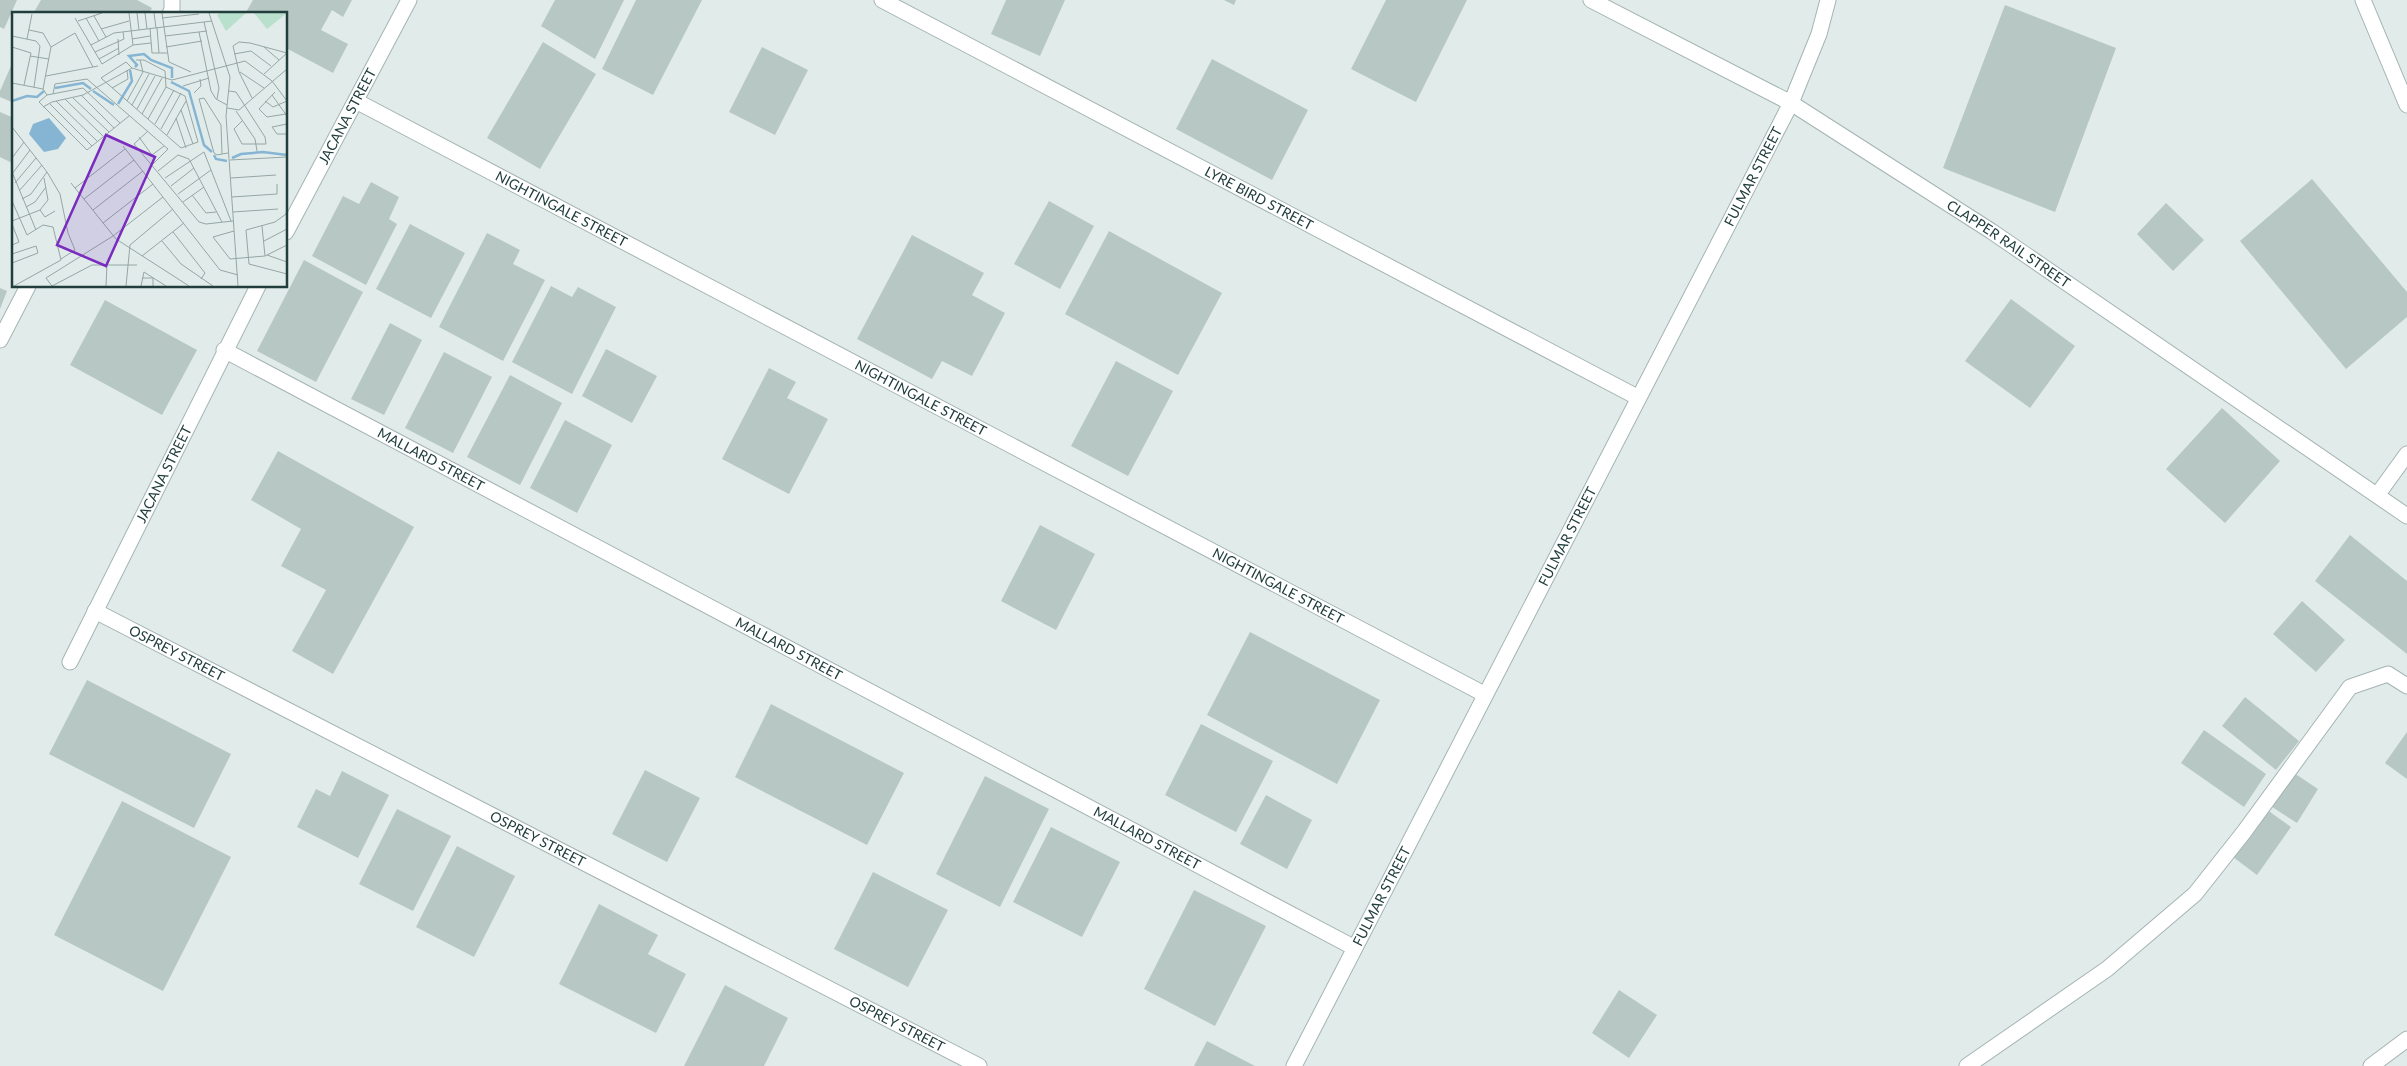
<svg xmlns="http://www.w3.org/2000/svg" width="2407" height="1066" font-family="Lato,sans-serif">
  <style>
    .building { fill: #b6c7c4 }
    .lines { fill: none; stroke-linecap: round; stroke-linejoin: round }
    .minor-casing { stroke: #a4b4b3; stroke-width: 17 }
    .minor { stroke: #fff; stroke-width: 15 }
    .labels { text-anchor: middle; stroke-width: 4; stroke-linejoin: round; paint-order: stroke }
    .street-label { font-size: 14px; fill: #213e3d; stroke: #f2f9f7 }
    .inset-river { fill: none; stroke: #86b5d4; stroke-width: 2.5 }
    .inset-road { fill: none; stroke: #94a6a5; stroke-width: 1 }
    .view { fill: #7b2cbf; fill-opacity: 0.15; stroke: #7b2cbf; stroke-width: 2.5 }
    .inset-edge { fill: none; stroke: #213e3d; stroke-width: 2.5 }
  </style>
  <rect width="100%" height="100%" fill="#e1ecea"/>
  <path class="building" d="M 0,0 L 17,0 L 4,29 L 0,27 Z
    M 41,0 L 137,0 L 152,8 L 149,14 L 37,14 L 34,12 Z
    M 253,0 L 352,0 L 343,17 L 332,10 L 321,30 L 348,44 L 333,73 L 286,48 L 286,14 L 245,14 Z
    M 555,0 L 624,0 L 595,59 L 541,26 Z
    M 636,0 L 702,0 L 653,95 L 602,69 Z
    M 1006,0 L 1065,0 L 1040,56 L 991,34 Z
    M 1224,0 L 1236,0 L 1234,5 Z
    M 1386,0 L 1467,0 L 1416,102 L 1351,69 Z
    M 2005,5 L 2116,48 L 2055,212 L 1943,168 Z
    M 543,42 L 596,74 L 540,169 L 487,138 Z
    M 762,47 L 808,70 L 775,135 L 729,112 Z
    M 14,59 L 14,103 L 0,97 L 0,91 Z
    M 1212,59 L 1308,110 L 1272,180 L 1176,129 Z
    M 0,112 L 14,118 L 12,163 L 0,157 Z
    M 2312,179 L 2407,292 L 2407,317 L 2346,369 L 2240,241 Z
    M 371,182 L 399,197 L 389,219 L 397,224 L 366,285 L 312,256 L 343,196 L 359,204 Z
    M 1049,201 L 1094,226 L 1060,289 L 1014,264 Z
    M 2166,203 L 2204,240 L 2173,271 L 2137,234 Z
    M 410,224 L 465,253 L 431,318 L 376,289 Z
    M 1109,231 L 1222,293 L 1178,375 L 1065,314 Z
    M 487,233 L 520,250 L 513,264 L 545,280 L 503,361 L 439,327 Z
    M 912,235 L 984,273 L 972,295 L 1005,313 L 972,376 L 942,361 L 932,379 L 857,339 Z
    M 304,260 L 363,292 L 316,382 L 257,351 Z
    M 551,286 L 572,297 L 578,287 L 616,307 L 572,394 L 512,362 Z
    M 0,288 L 7,291 L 0,309 Z
    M 2011,299 L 2075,346 L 2030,408 L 1965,361 Z
    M 105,300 L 197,350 L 162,415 L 70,365 Z
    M 390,323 L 422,340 L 384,415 L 351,399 Z
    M 606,349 L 657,376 L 632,423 L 582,396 Z
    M 444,352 L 492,377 L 453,453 L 405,428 Z
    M 1116,361 L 1173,391 L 1128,476 L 1071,446 Z
    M 769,368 L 796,382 L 787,398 L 828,419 L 789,494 L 722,459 Z
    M 510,375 L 562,403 L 520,485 L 467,457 Z
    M 2222,408 L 2280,461 L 2225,523 L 2166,469 Z
    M 565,420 L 612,445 L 577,513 L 530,488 Z
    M 278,451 L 414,527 L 333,674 L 292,651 L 326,590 L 281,566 L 301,529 L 251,500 Z
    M 1040,525 L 1095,554 L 1056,630 L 1001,601 Z
    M 2350,535 L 2407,581 L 2407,654 L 2315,581 Z
    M 2302,601 L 2345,640 L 2316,672 L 2273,634 Z
    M 1250,632 L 1380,700 L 1337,784 L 1207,715 Z
    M 87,680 L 231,754 L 194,828 L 49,754 Z
    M 2245,697 L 2299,741 L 2276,770 L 2222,726 Z
    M 771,704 L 904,773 L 867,845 L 735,777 Z
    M 1201,724 L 1273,761 L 1236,832 L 1165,795 Z
    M 2204,730 L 2266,774 L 2244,807 L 2181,763 Z
    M 2407,732 L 2407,779 L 2385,763 Z
    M 2285,767 L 2318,789 L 2297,823 L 2263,801 Z
    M 645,770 L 700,798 L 667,862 L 612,834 Z
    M 342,771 L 389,795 L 358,858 L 297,827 L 316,789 L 330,796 Z
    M 985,776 L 1049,809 L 1000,907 L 936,874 Z
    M 1266,795 L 1312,820 L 1287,869 L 1240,844 Z
    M 122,801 L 231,857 L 163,991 L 54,935 Z
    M 2263,807 L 2291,827 L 2257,875 L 2229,854 Z
    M 397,809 L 451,836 L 413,911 L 359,884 Z
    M 1051,827 L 1120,862 L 1082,937 L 1013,902 Z
    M 457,846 L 515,876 L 474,957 L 416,927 Z
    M 873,872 L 948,910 L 908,987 L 834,949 Z
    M 1194,890 L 1266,926 L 1215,1026 L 1144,989 Z
    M 599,904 L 658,935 L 648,954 L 686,974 L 656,1033 L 559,984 Z
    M 725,985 L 788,1018 L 764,1066 L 684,1066 Z
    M 1619,990 L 1657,1015 L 1629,1058 L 1592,1033 Z
    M 1207,1041 L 1255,1066 L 1194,1066 Z"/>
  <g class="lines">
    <g class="minor-casing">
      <g id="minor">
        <path id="s1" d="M 882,0 L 1637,397"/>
        <path id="s2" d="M 1591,0 L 1791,103 L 1991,231 L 2407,516"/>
        <path d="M 2363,0 L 2407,105"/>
        <path d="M 170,14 L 172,9 L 172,0"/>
        <path id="s3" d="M 356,101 L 1484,694"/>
        <path id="s4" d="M 286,232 L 409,0"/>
        <path d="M 0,340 L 28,286"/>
        <path id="s5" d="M 224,350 L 1353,947"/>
        <path d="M 2378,494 L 2407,454"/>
        <path id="s6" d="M 95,611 L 979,1066"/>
        <path id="s7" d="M 70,662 L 258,286"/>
        <path id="s8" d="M 1294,1066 L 1791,103 L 1819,34 L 1828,0"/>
        <path d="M 1967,1066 L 2107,969 L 2195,894 L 2244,832 L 2350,687 L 2388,674 L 2407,686"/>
        <path d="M 2371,1066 L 2407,1039"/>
      </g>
    </g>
    <use href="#minor" class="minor"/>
  </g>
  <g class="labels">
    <g class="street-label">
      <text dy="5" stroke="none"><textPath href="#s4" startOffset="131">JACANA STREET</textPath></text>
      <text dy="5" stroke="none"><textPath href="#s8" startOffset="1001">FULMAR STREET</textPath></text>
      <text dy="5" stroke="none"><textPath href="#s1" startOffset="426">LYRE BIRD STREET</textPath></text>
      <text dy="5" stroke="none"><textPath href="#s3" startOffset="232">NIGHTINGALE STREET</textPath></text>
      <text dy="5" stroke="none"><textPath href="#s2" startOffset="484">CLAPPER RAIL STREET</textPath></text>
      <text dy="5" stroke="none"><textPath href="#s3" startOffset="638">NIGHTINGALE STREET</textPath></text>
      <text dy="5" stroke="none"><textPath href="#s5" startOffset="234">MALLARD STREET</textPath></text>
      <text dy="5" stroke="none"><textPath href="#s7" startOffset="210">JACANA STREET</textPath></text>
      <text dy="5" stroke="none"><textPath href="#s8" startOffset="596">FULMAR STREET</textPath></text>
      <text dy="5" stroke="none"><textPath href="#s3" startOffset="1042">NIGHTINGALE STREET</textPath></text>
      <text dy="5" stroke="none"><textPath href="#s5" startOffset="639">MALLARD STREET</textPath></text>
      <text dy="5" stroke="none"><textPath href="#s6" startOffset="92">OSPREY STREET</textPath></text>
      <text dy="5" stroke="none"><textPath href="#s5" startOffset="1044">MALLARD STREET</textPath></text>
      <text dy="5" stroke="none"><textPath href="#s6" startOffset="498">OSPREY STREET</textPath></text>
      <text dy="5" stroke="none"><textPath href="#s8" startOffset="191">FULMAR STREET</textPath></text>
      <text dy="5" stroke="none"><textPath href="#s6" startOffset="902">OSPREY STREET</textPath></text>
    </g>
  </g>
  <g transform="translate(12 12)">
    <rect width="275" height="275" fill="#e1ecea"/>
    <path d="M 208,1 L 234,1 L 214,19 L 205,3 ZM 242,1 L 275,1 L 255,17 Z" fill="#b9dfcd"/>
    <path d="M 37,106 L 54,126 L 46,137 L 32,140 L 17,122 L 21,112 Z" fill="#86b5d4"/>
    <path class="inset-river" d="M 123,55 L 125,53 L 117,44 L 132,42 L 139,48 L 160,56 L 160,66M 159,70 L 177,79 L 192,133 L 200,140M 43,76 L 71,71 L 79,77M 81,79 L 102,93M 0,89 L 15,84 L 25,85 L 32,79M 106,92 L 120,69 L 118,58M 202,143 L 204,147 L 215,149M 220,146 L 229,142 L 251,140 L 275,143"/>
    <path class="inset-road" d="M 117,1 L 121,33M 125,1 L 127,18M 133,1 L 135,17M 142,1 L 144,16M 150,1 L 157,50 L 179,60M 197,1 L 218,65 L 214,104 L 226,274M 82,4 L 94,25M 63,6 L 90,52 L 121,33M 74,6 L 87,29M 150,6 L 187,2M 66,9 L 90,1M 192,10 L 207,76 L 205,87M 138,16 L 140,41 L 155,41M 145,16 L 147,41M 89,17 L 117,9M 17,18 L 31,21 L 39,35 L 31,77M 187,20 L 199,79 L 204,87 L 215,93M 0,24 L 24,29 L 28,34 L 22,75M 153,24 L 195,19M 15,27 L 20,2M 106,27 L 107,43M 120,27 L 138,24M 79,33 L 102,21 L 200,9M 121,33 L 139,31M 0,35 L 19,41 L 12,73M 39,35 L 63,21 L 81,55M 154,35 L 190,29M 252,35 L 267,48M 83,40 L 112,27 L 111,20M 222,42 L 239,39 L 259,54M 18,44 L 37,47M 87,47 L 107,36M 120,56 L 114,50 L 89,66 L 169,136 L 186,130 L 173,84 L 154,75 L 153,59 L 132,48 L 124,48M 228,60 L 252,76M 252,62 L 275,41M 34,64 L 86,54M 0,71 L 31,77 L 35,83M 171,74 L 197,66M 100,76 L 116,67 L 115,58M 217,79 L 224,80 L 253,125 L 254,132 L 230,132 L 222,117 L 230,109M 263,80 L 247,97 L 255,105 L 274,102M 182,81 L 189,74 L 188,67M 41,82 L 43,72 L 75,67 L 156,137 L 141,152M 69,83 L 102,116M 260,83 L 275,104M 61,86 L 97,120M 240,86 L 227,60 L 221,34 L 227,30 L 238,31 L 275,41M 53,87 L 91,124M 44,89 L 85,129M 115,89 L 131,60 L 128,48M 253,89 L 261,95 L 275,89M 37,91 L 80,134M 120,93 L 137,62M 31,95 L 40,90 L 71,83 L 120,56 L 160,68 L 233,49 L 260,69 L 275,89M 215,96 L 227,98 L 275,57M 125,97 L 143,64M 169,98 L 181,132M 224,99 L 243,127 L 245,139M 130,102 L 150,66M 164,106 L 174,136M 136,107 L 154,75M 108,111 L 71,76 L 35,83 L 27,90 L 75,138 L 117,104M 143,112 L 162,78M 275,112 L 260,115 L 265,122 L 275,122M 0,115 L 35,160 L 19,182 L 10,187M 149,117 L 169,81M 136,119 L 122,132 L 187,210 L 194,212 L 221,209M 155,123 L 174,89M 127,125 L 140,143 L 152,134M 111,134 L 208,258 L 226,263M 210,142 L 209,113 L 192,86 L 187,87 L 202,141 L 205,143 L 210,142 L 216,141M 0,146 L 12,130M 177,147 L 210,210M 218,148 L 275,145M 146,159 L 166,143 L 177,147M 0,160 L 24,218M 35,160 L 48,182 L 56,221 L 63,238 L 49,247M 0,162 L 18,138M 153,166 L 192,140 L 219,209M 219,166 L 264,163M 3,171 L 24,146M 59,171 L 104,227 L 177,274M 159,174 L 182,156M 63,176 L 113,137M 7,179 L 30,153M 166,182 L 199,158M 180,183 L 194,201 L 204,200M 220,185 L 265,182 L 265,172M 72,187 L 122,148M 0,189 L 15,223 L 31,213M 171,190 L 192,175M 14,195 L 23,190 L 34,175M 275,196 L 274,202 L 263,210 L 234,218 L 237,252 L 275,262M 28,198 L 33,205 L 43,199M 81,198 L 131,159M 221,200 L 266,197M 0,209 L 28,198 L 36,188 L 32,166M 91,211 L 141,172M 0,212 L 7,230 L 0,233M 250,214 L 253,244M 222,219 L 201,225 L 218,247 L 253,244 L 275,233M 161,220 L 193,261 L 189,267M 150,229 L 169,252 L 201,274M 252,229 L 275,217M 0,242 L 24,234 L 26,241 L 0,251M 255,243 L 275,250M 130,244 L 172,211M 125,253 L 80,253 L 40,274 L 34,266 L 101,224 L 151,185M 130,266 L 141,266 L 141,274M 2,274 L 49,248 L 41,215 L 31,213M 94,274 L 95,252M 114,274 L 118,233 L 161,197M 129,274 L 132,260 L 154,274"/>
    <path class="view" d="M 94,123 L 143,145 L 94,254 L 45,233 Z"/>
    <rect width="275" height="275" class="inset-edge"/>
  </g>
</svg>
